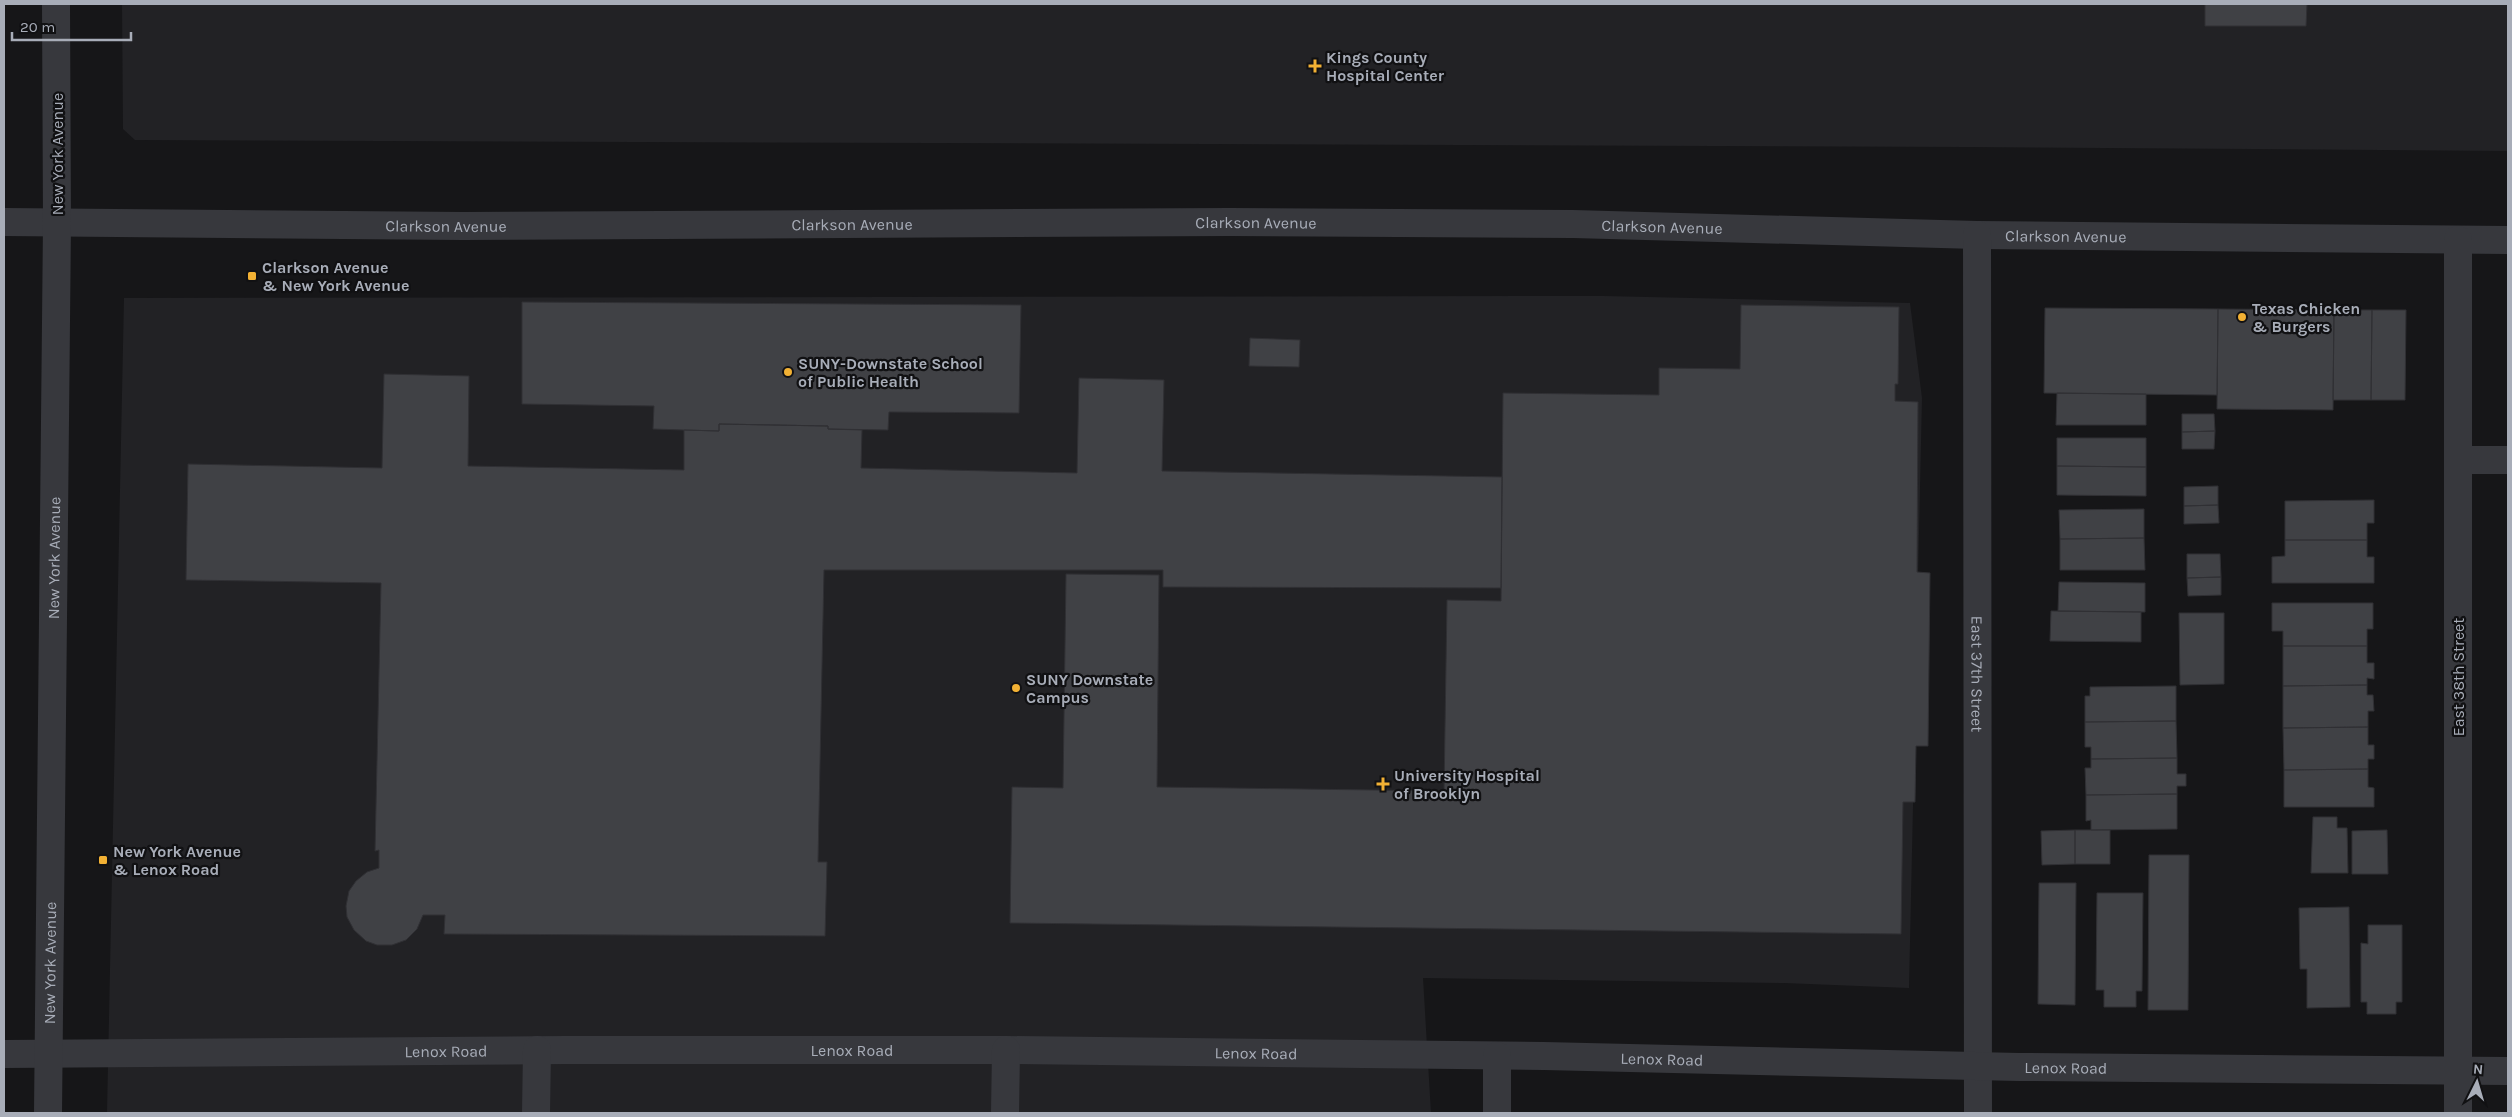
<svg xmlns="http://www.w3.org/2000/svg" width="2512" height="1117" font-family="Karla,sans-serif">
  <style>
    .built { fill: #222225 }
    .building { fill: #404145; stroke: #303034 }
    .lines { fill: none; stroke-linecap: round; stroke-linejoin: round }
    .minor { stroke: #37383d; stroke-width: 28 }
    .poi-dot { fill: #f2b134; stroke: #111113; stroke-width: 2 }
    .labels { text-anchor: middle; stroke-width: 4.5; stroke-linejoin: round; paint-order: stroke }
    .poi-label { font-size: 16px; font-weight: bold; fill: #a8adb8; stroke: #111113; text-anchor: start }
    .street-label { font-size: 16px; fill: #a8adb8; stroke: #111113 }
  </style>
  <rect width="100%" height="100%" fill="#161618"/>
  <path class="built" d="M 122,4 L 2508,4 L 2508,151 L 1968,147 L 135,140 L 123,129 Z
    M 1604,296 L 1910,303 L 1922,398 L 1909,988 L 1784,983 L 1423,978 L 1431,1113 L 107,1113 L 124,298 Z"/>
  <path class="building" d="M 2205,4 L 2307,4 L 2306,26 L 2205,26 Z
    M 522,302 L 1021,305 L 1019,413 L 889,412 L 888,430 L 828,429 L 828,426 L 719,424 L 719,431 L 684,430 L 653,429 L 654,406 L 522,404 Z
    M 1741,305 L 1899,307 L 1898,384 L 1895,384 L 1895,401 L 1918,402 L 1917,572 L 1930,573 L 1928,746 L 1916,746 L 1915,802 L 1903,802 L 1901,934 L 1010,923 L 1012,787 L 1063,788 L 1066,574 L 1159,575 L 1157,787 L 1444,791 L 1447,600 L 1501,601 L 1503,393 L 1659,395 L 1659,368 L 1740,369 Z
    M 2045,308 L 2218,309 L 2217,395 L 2044,393 Z
    M 2218,309 L 2334,310 L 2333,410 L 2217,409 Z
    M 2334,310 L 2372,310 L 2371,400 L 2333,400 Z
    M 2372,310 L 2406,310 L 2405,400 L 2371,400 Z
    M 1250,338 L 1300,340 L 1299,367 L 1249,366 Z
    M 384,374 L 469,376 L 468,466 L 684,470 L 684,430 L 719,431 L 719,424 L 828,426 L 828,429 L 862,430 L 861,468 L 1077,473 L 1079,378 L 1164,380 L 1162,471 L 1502,477 L 1501,588 L 1163,587 L 1163,570 L 824,570 L 818,862 L 827,862 L 825,936 L 444,934 L 445,915 L 423,915 L 417,929 L 406,940 L 392,945 L 377,945 L 366,941 L 354,930 L 347,917 L 346,906 L 349,891 L 356,881 L 367,872 L 379,868 L 379,850 L 375,851 L 381,583 L 186,580 L 188,464 L 382,468 Z
    M 2057,393 L 2146,394 L 2146,425 L 2056,425 Z
    M 2182,414 L 2214,414 L 2215,431 L 2182,432 Z
    M 2215,431 L 2214,449 L 2182,449 L 2182,432 Z
    M 2057,438 L 2146,438 L 2146,467 L 2057,466 Z
    M 2057,466 L 2146,467 L 2146,496 L 2057,495 Z
    M 2218,486 L 2218,505 L 2184,506 L 2184,487 Z
    M 2374,500 L 2374,523 L 2367,523 L 2367,540 L 2285,540 L 2285,501 Z
    M 2218,505 L 2219,523 L 2184,524 L 2184,506 Z
    M 2144,509 L 2144,538 L 2060,539 L 2059,510 Z
    M 2144,538 L 2145,570 L 2060,570 L 2060,539 Z
    M 2285,540 L 2367,540 L 2367,557 L 2374,557 L 2374,583 L 2272,583 L 2272,557 L 2285,556 Z
    M 2187,554 L 2220,554 L 2221,577 L 2187,578 Z
    M 2221,577 L 2221,595 L 2188,596 L 2187,578 Z
    M 2059,582 L 2145,583 L 2145,612 L 2058,611 Z
    M 2272,603 L 2373,603 L 2373,629 L 2367,629 L 2367,646 L 2283,646 L 2283,631 L 2272,631 Z
    M 2051,611 L 2141,612 L 2141,642 L 2050,641 Z
    M 2179,613 L 2224,613 L 2224,684 L 2180,685 Z
    M 2283,646 L 2367,646 L 2367,663 L 2374,663 L 2374,679 L 2367,678 L 2367,685 L 2283,686 Z
    M 2367,685 L 2367,695 L 2373,695 L 2374,711 L 2368,711 L 2368,727 L 2283,728 L 2283,686 Z
    M 2176,686 L 2176,721 L 2085,722 L 2085,696 L 2090,696 L 2090,687 Z
    M 2176,721 L 2177,758 L 2091,759 L 2091,747 L 2085,747 L 2085,722 Z
    M 2368,727 L 2368,745 L 2374,745 L 2374,759 L 2368,759 L 2368,769 L 2284,770 L 2283,728 Z
    M 2177,758 L 2177,774 L 2186,774 L 2186,786 L 2177,786 L 2177,794 L 2086,795 L 2085,768 L 2091,768 L 2091,759 Z
    M 2368,769 L 2368,787 L 2374,788 L 2374,807 L 2284,807 L 2284,770 Z
    M 2177,794 L 2177,829 L 2091,830 L 2091,820 L 2086,821 L 2086,795 Z
    M 2313,817 L 2337,817 L 2337,828 L 2347,828 L 2348,873 L 2311,873 Z
    M 2075,830 L 2075,864 L 2042,865 L 2041,831 Z
    M 2075,830 L 2110,830 L 2110,864 L 2075,864 Z
    M 2387,830 L 2388,874 L 2352,874 L 2352,831 Z
    M 2149,855 L 2189,855 L 2188,1010 L 2148,1010 Z
    M 2039,883 L 2076,883 L 2075,1005 L 2038,1004 Z
    M 2097,893 L 2143,893 L 2142,991 L 2136,991 L 2136,1007 L 2104,1007 L 2104,990 L 2096,990 Z
    M 2349,907 L 2350,1007 L 2307,1008 L 2307,969 L 2300,969 L 2299,908 Z
    M 2368,925 L 2402,925 L 2402,1002 L 2396,1002 L 2396,1014 L 2367,1014 L 2367,1002 L 2361,1002 L 2361,943 L 2368,944 Z"/>
  <g class="lines">
    <g class="minor">
      <path id="s1" d="M 4,222 L 463,226 L 1230,222 L 1573,224 L 1977,235 L 2508,240"/>
      <path id="s2" d="M 1977,235 L 1978,1113"/>
      <path d="M 2458,460 L 2508,460"/>
      <path id="s3" d="M 4,1054 L 566,1050 L 1006,1050 L 1544,1056 L 2019,1067 L 2508,1071"/>
      <path id="s4" d="M 48,1113 L 57,223 L 56,4"/>
      <path d="M 536,1113 L 537,1050"/>
      <path d="M 1005,1113 L 1006,1050"/>
      <path d="M 1497,1113 L 1497,1056"/>
      <path d="M 2458,1113 L 2458,240"/>
    </g>
  </g>
  <g class="poi-dot">
    <path d="M1312.5 58.5h5v5h5v5h-5v5h-5v-5h-5v-5h5z"/>
    <rect x="247" y="271" width="10" height="10" rx="2.5"/>
    <circle cx="2242" cy="317" r="5"/>
    <circle cx="788" cy="372" r="5"/>
    <circle cx="1016" cy="688" r="5"/>
    <path d="M1380.5 776.5h5v5h5v5h-5v5h-5v-5h-5v-5h5z"/>
    <rect x="98" y="855" width="10" height="10" rx="2.5"/>
  </g>
  <g class="labels">
    <g class="poi-label">
      <text x="1326" y="63">Kings County<tspan x="1326" dy="18">Hospital Center</tspan></text>
      <text x="262" y="273">Clarkson Avenue<tspan x="262" dy="18">&amp; New York Avenue</tspan></text>
      <text x="2252" y="314">Texas Chicken<tspan x="2252" dy="18">&amp; Burgers</tspan></text>
      <text x="798" y="369">SUNY-Downstate School<tspan x="798" dy="18">of Public Health</tspan></text>
      <text x="1026" y="685">SUNY Downstate<tspan x="1026" dy="18">Campus</tspan></text>
      <text x="1394" y="781">University Hospital<tspan x="1394" dy="18">of Brooklyn</tspan></text>
      <text x="113" y="857">New York Avenue<tspan x="113" dy="18">&amp; Lenox Road</tspan></text>
    </g>
    <g class="street-label">
      <text transform="translate(57 154) rotate(-90)" y="6">New York Avenue</text>
      <text dy="6" stroke="none"><textPath href="#s1" startOffset="1252">Clarkson Avenue</textPath></text>
      <text dy="6" stroke="none"><textPath href="#s1" startOffset="848">Clarkson Avenue</textPath></text>
      <text dy="6" stroke="none"><textPath href="#s1" startOffset="442">Clarkson Avenue</textPath></text>
      <text dy="6" stroke="none"><textPath href="#s1" startOffset="1658">Clarkson Avenue</textPath></text>
      <text dy="6" stroke="none"><textPath href="#s1" startOffset="2062">Clarkson Avenue</textPath></text>
      <text dy="6" stroke="none"><textPath href="#s4" startOffset="555">New York Avenue</textPath></text>
      <text dy="6" stroke="none"><textPath href="#s2" startOffset="439">East 37th Street</textPath></text>
      <text transform="translate(2458 677) rotate(-90)" y="6">East 38th Street</text>
      <text dy="6" stroke="none"><textPath href="#s4" startOffset="150">New York Avenue</textPath></text>
      <text dy="6" stroke="none"><textPath href="#s3" startOffset="848">Lenox Road</textPath></text>
      <text dy="6" stroke="none"><textPath href="#s3" startOffset="442">Lenox Road</textPath></text>
      <text dy="6" stroke="none"><textPath href="#s3" startOffset="1252">Lenox Road</textPath></text>
      <text dy="6" stroke="none"><textPath href="#s3" startOffset="1658">Lenox Road</textPath></text>
      <text dy="6" stroke="none"><textPath href="#s3" startOffset="2062">Lenox Road</textPath></text>
    </g>
  </g>
  <rect width="2512" height="1117" fill="none" stroke="#a8adb8" stroke-width="10"/>
  <g transform="translate(2477 1082) rotate(5)" stroke="#111113" stroke-width="4" paint-order="stroke">
  <path d="M0-4L9 19L0 12L-9 19Z" fill="#a8adb8"/>
  <text y="-8" font-size="14" font-weight="bold" text-anchor="middle" fill="#a8adb8">N</text>
  </g>
  <path d="M12 32v8h119v-8" fill="none" stroke="#a8adb8" stroke-width="2.5"/>
  <text x="20" y="32" font-size="15" fill="#a8adb8" stroke="#111113" stroke-width="4" paint-order="stroke">20 m</text>
</svg>
